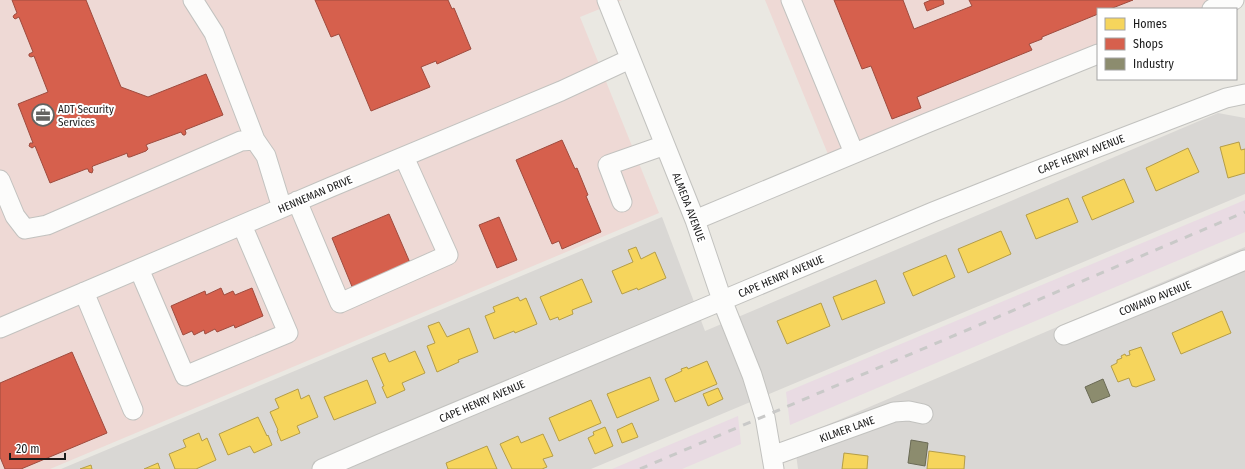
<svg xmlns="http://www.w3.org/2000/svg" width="1245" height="469" font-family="'Fira Sans Condensed',sans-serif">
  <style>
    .residential { fill: #d9d7d4 }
    .commercial { fill: #eed9d5 }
    .industrial { fill: #e9dbe3 }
    .homes { fill: #f6d55c; stroke: #b49d48 }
    .shops { fill: #d6604d; stroke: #9e4b3e }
    .industry { fill: #8c8c6e; stroke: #6a6a55 }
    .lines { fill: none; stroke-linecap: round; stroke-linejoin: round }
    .minor-casing { stroke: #c2c2bf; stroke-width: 21 }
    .minor { stroke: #fcfcfb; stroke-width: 19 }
    .rail { stroke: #c9c9c8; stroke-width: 3; stroke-dasharray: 8 8; stroke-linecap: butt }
    .labels { text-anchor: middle; stroke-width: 4; stroke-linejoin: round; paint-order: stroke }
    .poi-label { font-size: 11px; fill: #1b1b1b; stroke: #fff; text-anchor: start }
    .street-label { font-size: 11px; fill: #1b1b1b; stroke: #fff }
  </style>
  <rect width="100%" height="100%" fill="#eae8e2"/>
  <path class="residential" d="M 1218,113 L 1245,118 L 1245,194 L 591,469 L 61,469 L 662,217 L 705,331 Z
    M 1245,247 L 1245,469 L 798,469 L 794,439 Z"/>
  <path class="commercial" d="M 0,0 L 622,0 L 580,17 L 659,213 L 50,469 L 0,469 Z
    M 765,0 L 1244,0 L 1237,7 L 1232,9 L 1098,9 L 1098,63 L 834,169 Z"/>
  <path class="industrial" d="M 1245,200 L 1245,232 L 790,425 L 786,392 Z
    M 738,416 L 741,444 L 682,469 L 612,469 Z"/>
  <path class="homes" d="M 1239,142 L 1241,150 L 1245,149 L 1245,173 L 1228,178 L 1220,147 Z
    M 1188,148 L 1199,172 L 1156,191 L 1146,168 Z
    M 1124,179 L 1134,202 L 1092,220 L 1082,197 Z
    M 1068,198 L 1078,222 L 1036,239 L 1026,215 Z
    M 1001,231 L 1011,254 L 968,273 L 958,249 Z
    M 636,247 L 641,259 L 655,252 L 666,278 L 638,290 L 637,288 L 622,294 L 612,271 L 633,262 L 628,250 Z
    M 946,255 L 955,277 L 913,296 L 903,273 Z
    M 582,279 L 592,302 L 572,310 L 573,314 L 559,320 L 558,317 L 550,320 L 540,297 Z
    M 876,280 L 885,303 L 842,320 L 833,297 Z
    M 518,297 L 520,301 L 526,298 L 537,324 L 515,333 L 514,331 L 494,339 L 485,316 L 495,312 L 493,307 Z
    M 821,303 L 830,326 L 787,344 L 777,321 Z
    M 1222,311 L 1231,333 L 1181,354 L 1172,333 Z
    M 439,322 L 447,337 L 469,328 L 478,352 L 458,360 L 459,362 L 437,372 L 427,346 L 435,343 L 428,326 Z
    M 1141,347 L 1155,380 L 1136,387 L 1132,386 L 1129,378 L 1118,382 L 1111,366 L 1117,363 L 1117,360 L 1122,358 L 1121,356 L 1125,354 L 1126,356 L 1130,355 L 1129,351 Z
    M 415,351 L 425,373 L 402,383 L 405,390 L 387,398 L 382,387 L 384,386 L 372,358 L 385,353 L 389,362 Z
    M 707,361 L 717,384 L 675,402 L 665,379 L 682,371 L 681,369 L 687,367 L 688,369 Z
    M 650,377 L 659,400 L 617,418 L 607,394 Z
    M 367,380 L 376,403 L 334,420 L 324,397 Z
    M 718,388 L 723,399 L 708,406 L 703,394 Z
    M 298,389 L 301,399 L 309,395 L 318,417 L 297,426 L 300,433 L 281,441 L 277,431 L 278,430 L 270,412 L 279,408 L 275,399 Z
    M 591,400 L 601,423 L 559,441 L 549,418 Z
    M 258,417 L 267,436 L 268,435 L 272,445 L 254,453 L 250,446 L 228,455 L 219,434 Z
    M 632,423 L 638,437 L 622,443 L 617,430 Z
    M 605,427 L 613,446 L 595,454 L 588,438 L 594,435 L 593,432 Z
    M 199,433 L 202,441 L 207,438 L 216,460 L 196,469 L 175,469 L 169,454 L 186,447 L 183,440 Z
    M 543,434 L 553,456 L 543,459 L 547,467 L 542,469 L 512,469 L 500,444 L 518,436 L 521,443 Z
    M 487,446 L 497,469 L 448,469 L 446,463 Z
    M 929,451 L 965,456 L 964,469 L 927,469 Z
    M 844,453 L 868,456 L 867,469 L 842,469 Z
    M 158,463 L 160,469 L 144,469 Z
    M 91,465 L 92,469 L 80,469 Z"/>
  <path class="shops" d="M 12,0 L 86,0 L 121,87 L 148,97 L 206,74 L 223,115 L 185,130 L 186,133 L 185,135 L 183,135 L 181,132 L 148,144 L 146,145 L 148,149 L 146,151 L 130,157 L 128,157 L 127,153 L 125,154 L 93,166 L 92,167 L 93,170 L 92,173 L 89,172 L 88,169 L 86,169 L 50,183 L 35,146 L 32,148 L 29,146 L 30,143 L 33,143 L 18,104 L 48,92 L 34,56 L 31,57 L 29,56 L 29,54 L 33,52 L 19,17 L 15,19 L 13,17 L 14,15 L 17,13 Z
    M 315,0 L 448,0 L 452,9 L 454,8 L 471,49 L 437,64 L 436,61 L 421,67 L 430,87 L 371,111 L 339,34 L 331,37 Z
    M 834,0 L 903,0 L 914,29 L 972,6 L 969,0 L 1133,0 L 1110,9 L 1098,9 L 1098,14 L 1042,37 L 1042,39 L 1029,44 L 1032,50 L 917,97 L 921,108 L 892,119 L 871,66 L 862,69 Z
    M 931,0 L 943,0 L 944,4 L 927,11 L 924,3 Z
    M 562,140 L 575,169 L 577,168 L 588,195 L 586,196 L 601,232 L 562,249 L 559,241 L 552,244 L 516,160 Z
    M 389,214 L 411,265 L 353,289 L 332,238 Z
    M 499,217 L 517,260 L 497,268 L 479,225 Z
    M 221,288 L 224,295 L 233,291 L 235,295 L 252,288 L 263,316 L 235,328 L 234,325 L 217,332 L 215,329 L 205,334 L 204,330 L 194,335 L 192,331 L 183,335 L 171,306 L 205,291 L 206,295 Z
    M 72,352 L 107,433 L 21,469 L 5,469 L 0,457 L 0,383 Z"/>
  <path class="industry" d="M 1103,379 L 1110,396 L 1092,403 L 1085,387 Z
    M 911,440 L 928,443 L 925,466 L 908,463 Z"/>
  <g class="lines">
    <g class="minor-casing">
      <path id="minor" d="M 193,0 L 214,33 L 255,140
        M 607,0 L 695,220 L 722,300 L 752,375 L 765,417 L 774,469
        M 791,0 L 854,153
        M 1212,9 L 1234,0
        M 0,180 L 15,216 L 25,229 L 47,225 L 241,141 L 255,140 L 266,156 L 282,208
        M 297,201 L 340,303 L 448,255 L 404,157
        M 622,202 L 608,165 L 665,145
        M 695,220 L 927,123 L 1098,54
        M 139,269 L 185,376 L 288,333 L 242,225
        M 84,292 L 133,410
        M 0,328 L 331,187 L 561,91 L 630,59
        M 1064,335 L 1167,293 L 1245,260
        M 772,456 L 894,412 L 909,411 L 923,414
        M 322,469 L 380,444 L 933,212 L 1036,171 L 1226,98 L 1245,94"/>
    </g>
    <use href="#minor" class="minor"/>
    <path class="rail" d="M 640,469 L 1245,212"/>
  </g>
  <defs>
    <g id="office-ring" transform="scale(1.15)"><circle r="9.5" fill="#fff" stroke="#636361" stroke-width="1.5"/><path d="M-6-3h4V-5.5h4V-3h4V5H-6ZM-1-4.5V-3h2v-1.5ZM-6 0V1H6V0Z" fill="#636361"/></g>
  </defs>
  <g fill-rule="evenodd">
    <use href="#office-ring" x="43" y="115"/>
  </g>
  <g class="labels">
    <g class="poi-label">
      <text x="58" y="113">ADT Security<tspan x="58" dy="13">Services</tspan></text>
    </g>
    <g class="street-label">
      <text transform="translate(1081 154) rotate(-21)" y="4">CAPE HENRY AVENUE</text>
      <text transform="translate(315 194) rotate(-23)" y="4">HENNEMAN DRIVE</text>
      <text transform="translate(689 207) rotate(69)" y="4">ALMEDA AVENUE</text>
      <text transform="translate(781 276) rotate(-23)" y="4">CAPE HENRY AVENUE</text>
      <text transform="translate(1155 298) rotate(-22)" y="4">COWAND AVENUE</text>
      <text transform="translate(482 401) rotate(-23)" y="4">CAPE HENRY AVENUE</text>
      <text transform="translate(847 429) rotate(-20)" y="4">KILMER LANE</text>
    </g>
  </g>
  <rect x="1097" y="8" width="140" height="72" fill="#ffffff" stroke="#a4a4a4"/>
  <rect x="1105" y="18" width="20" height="12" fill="#f6d55c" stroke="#a4a4a4"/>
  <text x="1133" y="28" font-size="12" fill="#1b1b1b">Homes</text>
  <rect x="1105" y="38" width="20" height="12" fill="#d6604d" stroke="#a4a4a4"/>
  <text x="1133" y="48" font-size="12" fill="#1b1b1b">Shops</text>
  <rect x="1105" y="58" width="20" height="12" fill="#8c8c6e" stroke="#a4a4a4"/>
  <text x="1133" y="68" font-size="12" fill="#1b1b1b">Industry</text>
  <path d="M10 453v6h55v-6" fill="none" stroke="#1b1b1b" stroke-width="2"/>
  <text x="16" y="453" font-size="12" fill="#1b1b1b" stroke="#ffffff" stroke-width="3" paint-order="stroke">20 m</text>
</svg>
